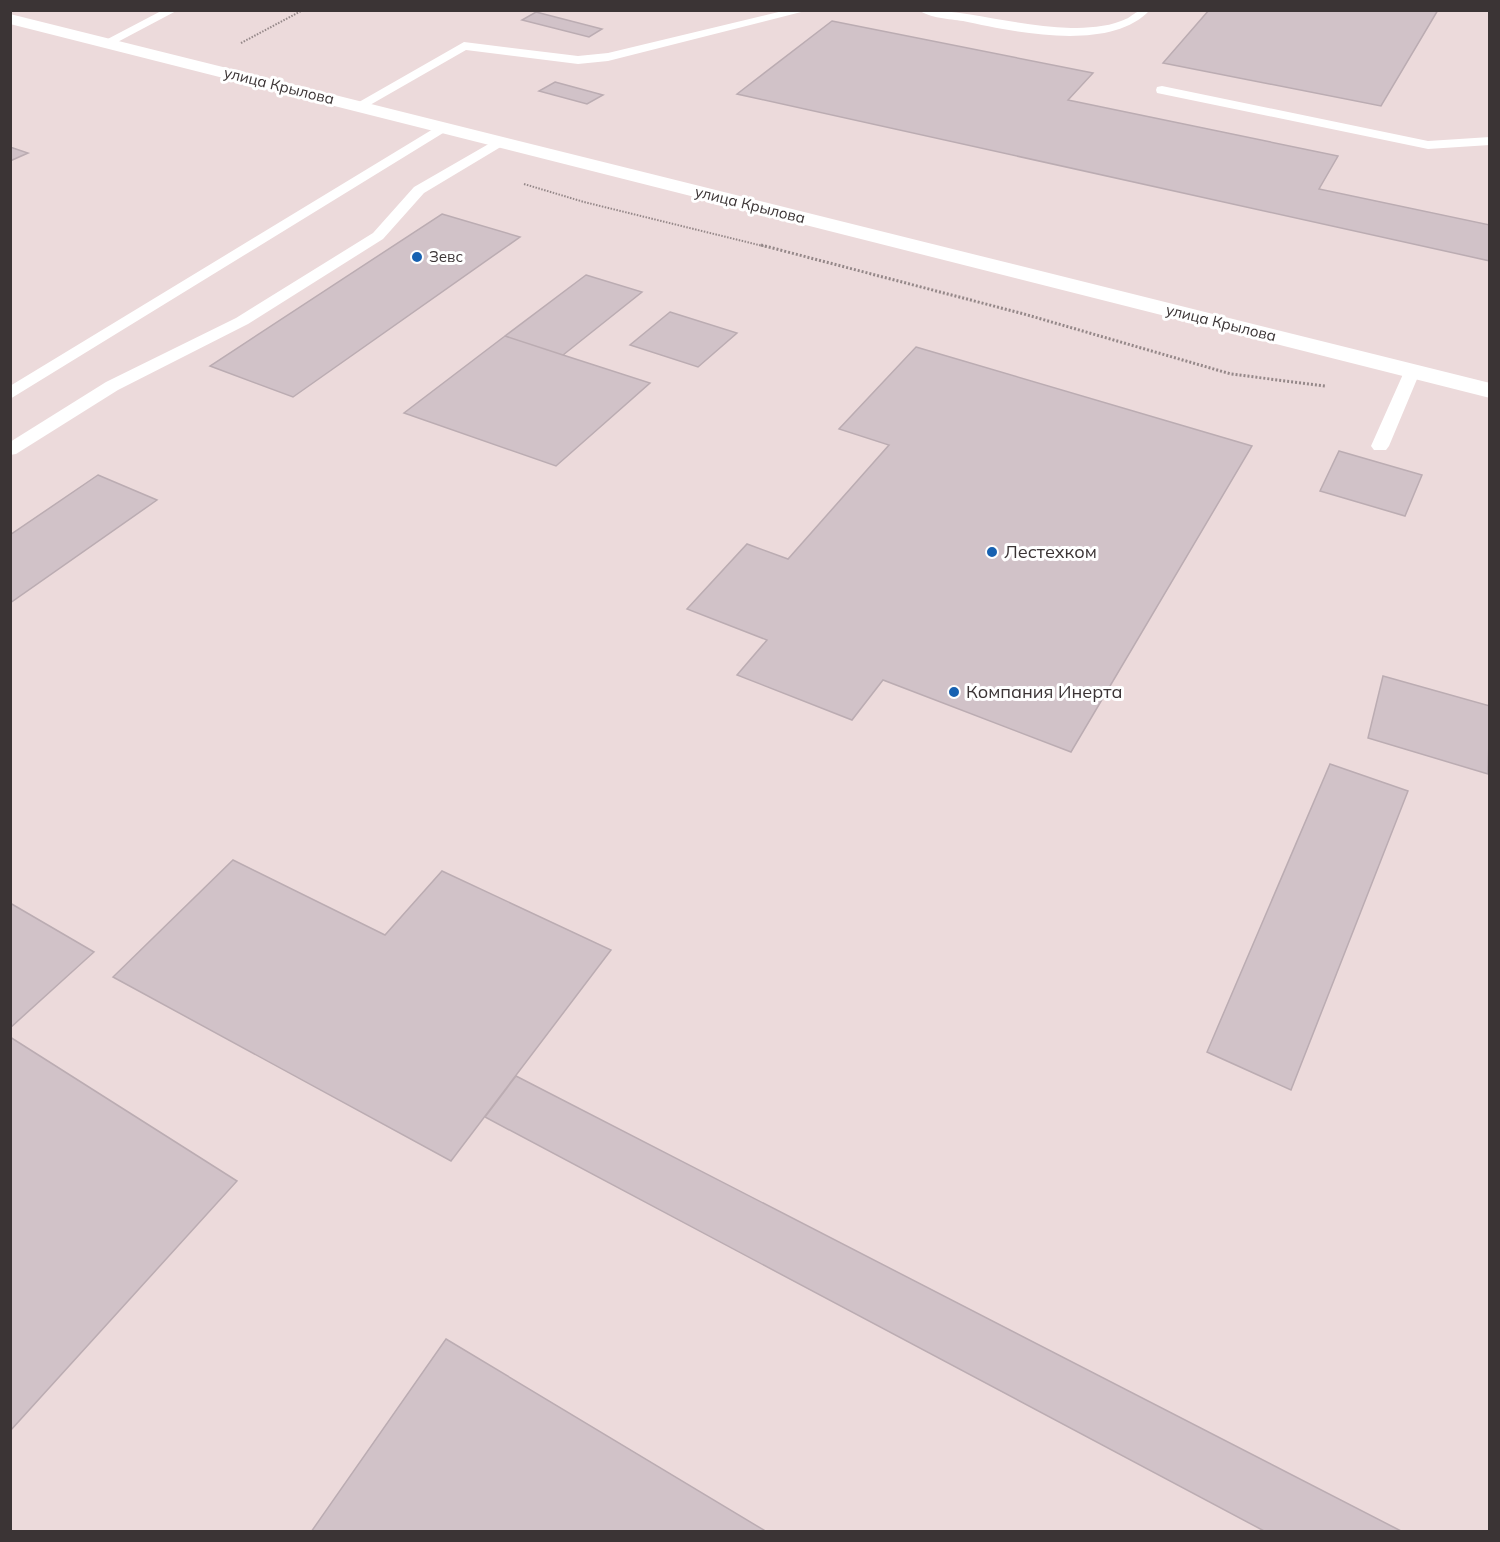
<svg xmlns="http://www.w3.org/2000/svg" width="1500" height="1542" font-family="Mulish,sans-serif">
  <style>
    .building { fill: #d1c2c8; stroke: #bbacb2; stroke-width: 1.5 }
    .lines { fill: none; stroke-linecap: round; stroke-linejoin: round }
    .path-far1 { stroke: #958889; stroke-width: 2; stroke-dasharray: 1.5 1.5; stroke-linecap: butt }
    .path { stroke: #958889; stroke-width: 3; stroke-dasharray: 2 2; stroke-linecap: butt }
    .service { fill: #fff; fill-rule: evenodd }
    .tertiary { fill: #fff; fill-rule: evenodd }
    .poi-dot { fill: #1761b1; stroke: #fff; stroke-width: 2 }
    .labels { text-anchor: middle; stroke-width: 6; stroke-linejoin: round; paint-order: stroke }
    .far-street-label { font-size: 15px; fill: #3b3435; stroke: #fff }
    .far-poi-label { font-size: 15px; fill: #3b3435; stroke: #fff; text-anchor: start }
    .poi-label { font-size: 18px; fill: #3b3435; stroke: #fff; text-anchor: start }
  </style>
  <rect width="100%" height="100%" fill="#ecdadb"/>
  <path class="building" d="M 1209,10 L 1438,10 L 1381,106 L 1163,63 Z
    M 536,12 L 602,29 L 589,37 L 522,20 Z
    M 832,21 L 1093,73 L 1068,100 L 1338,156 L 1319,189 L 1490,225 L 1490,261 L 737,94 Z
    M 555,82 L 603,95 L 587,104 L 539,91 Z
    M 10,147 L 28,153 L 10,161 Z
    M 442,214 L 520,237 L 293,397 L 210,366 Z
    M 586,275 L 642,292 L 563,355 L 505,336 Z
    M 670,312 L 737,333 L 698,367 L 630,345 Z
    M 505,336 L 563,355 L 650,383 L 556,466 L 404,413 Z
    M 916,347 L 1252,446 L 1071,752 L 883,680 L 852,720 L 737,675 L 767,640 L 687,609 L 747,544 L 788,559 L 889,445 L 839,429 Z
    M 1339,451 L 1422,475 L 1405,516 L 1320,491 Z
    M 98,475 L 157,500 L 10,603 L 10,535 Z
    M 1383,676 L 1490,706 L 1488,774 L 1368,738 Z
    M 1330,764 L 1408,791 L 1291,1090 L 1207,1052 Z
    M 233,860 L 385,935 L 442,871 L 611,950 L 451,1161 L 113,977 Z
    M 10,903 L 94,952 L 10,1028 Z
    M 10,1037 L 237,1181 L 10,1431 Z
    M 516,1076 L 1403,1532 L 1266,1532 L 485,1117 Z
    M 446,1339 L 767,1532 L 311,1532 Z"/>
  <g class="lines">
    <path class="path-far1" d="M 241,43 L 303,10
      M 524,184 L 584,202 L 767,247"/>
    <path class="path" d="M 761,245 L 1024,314 L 1231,374 L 1325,386"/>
    <path class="service" d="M 163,10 L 178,10 L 110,46 L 102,46 L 100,43 Z
      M 787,10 L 809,10 L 608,61 L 578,64 L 466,50 L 363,109 L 353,109 L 352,106 L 464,42 L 578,56 L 608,53 Z
      M 919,10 C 970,10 1019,27 1071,28 C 1087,28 1106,27 1121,21 C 1136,16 1132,10 1150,10 C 1110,53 1014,32 963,21 C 950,19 929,18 919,10 Z
      M 1162,86 L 1428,141 L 1490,137 L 1490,145 L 1428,149 L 1157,93 L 1156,90 L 1157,87 Z
      M 443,123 L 450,127 L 448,130 L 10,399 L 10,386 Z
      M 499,138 L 504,139 L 506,142 L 504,145 L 424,193 L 383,239 L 248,324 L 118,390 L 16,454 L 10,455 L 10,442 L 106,382 L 236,318 L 373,233 L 414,187 Z
      M 1412,367 L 1420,372 L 1389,446 L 1386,450 L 1374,450 L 1371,446 L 1404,372 Z"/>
    <path class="tertiary" d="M 10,14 L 1490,383 L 1490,398 L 10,24 Z"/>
  </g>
  <g class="poi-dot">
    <circle cx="417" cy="257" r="6"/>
    <circle cx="992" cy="552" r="6"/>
    <circle cx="954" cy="692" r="6"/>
  </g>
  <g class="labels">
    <g class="far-street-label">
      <text transform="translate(279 86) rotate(14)" y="5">улица Крылова</text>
      <text transform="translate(750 205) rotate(14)" y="5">улица Крылова</text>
      <text transform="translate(1221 323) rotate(14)" y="5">улица Крылова</text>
    </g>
    <g class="far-poi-label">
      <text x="429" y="262">Зевс</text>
    </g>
    <g class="poi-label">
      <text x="1004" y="558">Лестехком</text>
      <text x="966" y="698">Компания Инерта</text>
    </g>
  </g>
  <rect width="1500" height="1542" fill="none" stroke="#3b3435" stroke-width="24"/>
</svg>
